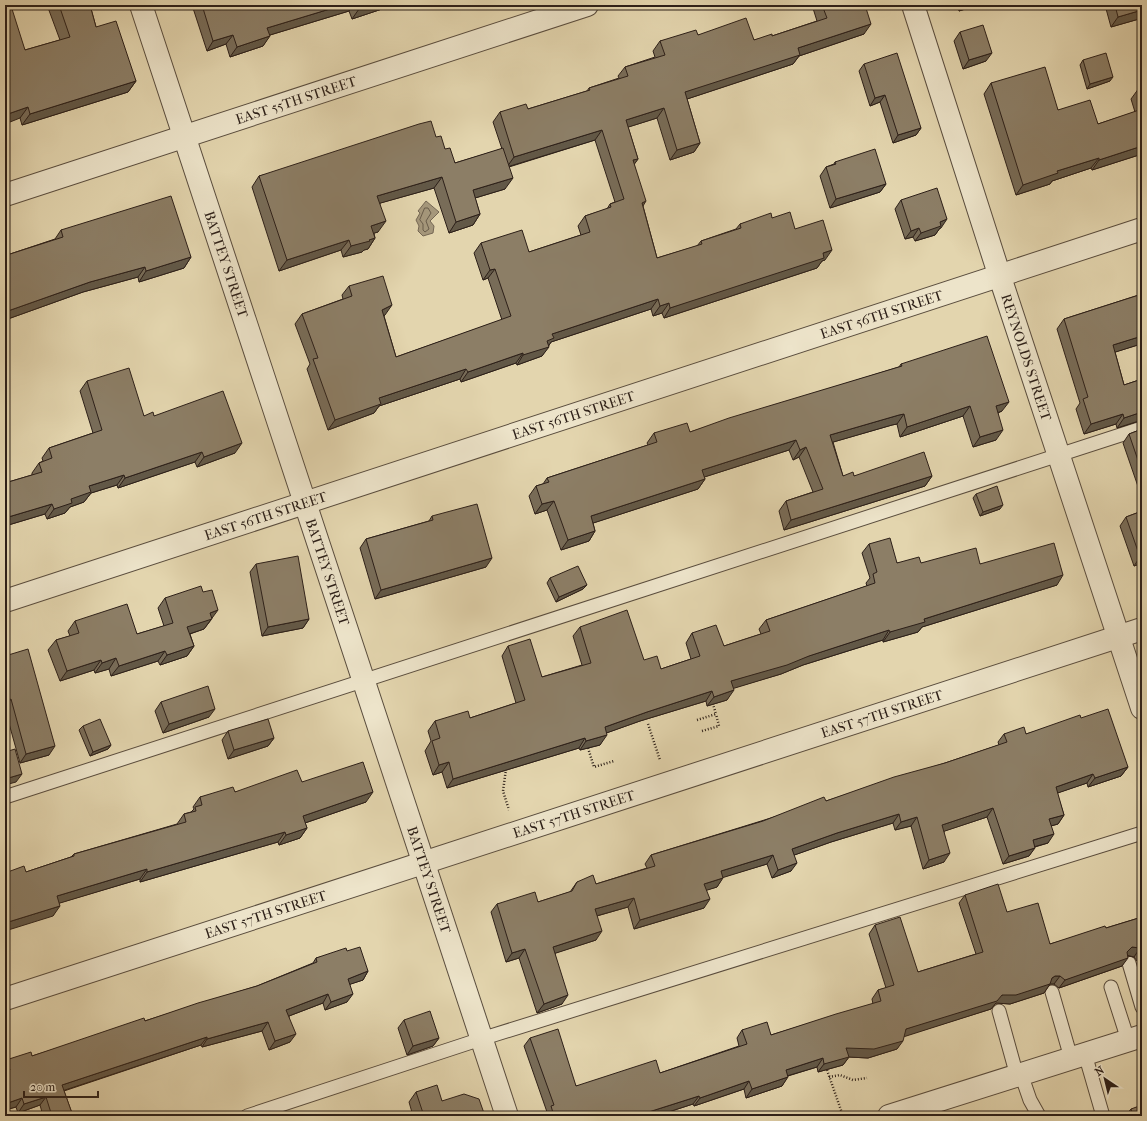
<svg xmlns="http://www.w3.org/2000/svg" width="1147" height="1121" font-family="'IM FELL French Canon',serif">
  <style>
    .water { fill: #a5977b; stroke: #756754 }
    .lines { fill: none; stroke-linecap: round; stroke-linejoin: round }
    .shore { stroke: #695c4a; stroke-width: 1 }
    .service-casing { stroke: #5a4d3e; stroke-width: 15 }
    .minor-casing { stroke: #5a4d3e; stroke-width: 24 }
    .tertiary-casing { stroke: #5a4d3e; stroke-width: 24 }
    .path { stroke: #2d2019; stroke-width: 2.5; stroke-dasharray: 1 2; stroke-linecap: butt }
    .service { stroke: #ede4ca; stroke-width: 13 }
    .minor { stroke: #ede4ca; stroke-width: 22 }
    .tertiary { stroke: #ede4ca; stroke-width: 22 }
    .wall { fill: #786c58; stroke: #2d2019 }
    .shaded-wall { fill: #625847; stroke: #2d2019 }
    .building { fill: #8c7e66; stroke: #2d2019 }
    .labels { text-anchor: middle; stroke-width: 3; stroke-linejoin: round; paint-order: stroke }
    .street-label { font-size: 14px; fill: #2d2019; stroke: #ede4ca }
  </style>
  <rect width="100%" height="100%" fill="#e3d5ae"/>
  <filter id="stains"><feTurbulence type="fractalNoise" baseFrequency=".005" numOctaves="4"/><feColorMatrix values="0 0 0 0 .2 0 0 0 0 .09 0 0 0 0 .02 0 0 0 .5 -.17"/></filter>
  <radialGradient id="worn" r=".72"><stop offset=".6" stop-color="#630" stop-opacity="0"/><stop offset="1" stop-color="#630" stop-opacity=".3"/></radialGradient>
  <path class="water" d="M 426,201 L 439,212 L 430,221 L 434,226 L 433,233 L 423,236 L 418,231 L 419,226 L 416,220 L 420,213 L 418,211 Z"/>
  <g class="lines">
    <path class="shore" d="M 425,208 L 428,208 L 431,213 L 426,221 L 429,229 L 425,232 L 423,230 L 423,224 L 420,220 Z"/>
    <g class="service-casing">
      <path id="service" d="M 5,797 L 1142,428
        M 1129,963 L 1142,1007
        M 1111,987 L 1128,1040
        M 1052,992 L 1071,1058
        M 999,1011 L 1017,1076
        M 1085,1054 L 1103,1116
        M 1021,1074 L 1030,1100 L 1039,1116
        M 247,1116 L 481,1039 L 1142,833"/>
    </g>
    <g class="minor-casing">
      <g id="minor">
        <path id="s1" d="M 141,5 L 507,1116"/>
        <path id="s2" d="M 5,195 L 587,5"/>
        <path id="s3" d="M 5,601 L 1142,229"/>
        <path id="s4" d="M 5,999 L 1142,629"/>
        <path d="M 889,1116 L 1142,1036"/>
      </g>
    </g>
    <g class="tertiary-casing">
      <g id="tertiary">
        <path id="s5" d="M 913,5 L 999,274 L 1142,708"/>
      </g>
    </g>
    <path class="path" d="M 697,720 L 716,714 L 713,704
      M 648,724 L 660,760
      M 702,731 L 719,726 L 716,714
      M 588,748 L 594,767 L 614,761
      M 506,769 L 503,791 L 509,810
      M 827,1070 L 843,1116
      M 829,1077 L 840,1075 L 853,1080 L 867,1078"/>
    <use href="#service" class="service"/>
    <use href="#minor" class="minor"/>
    <use href="#tertiary" class="tertiary"/>
  </g>
  <path class="wall" d="M 47,5 L 90,5 L 96,27 L 136,81 L 128,92 L 22,125 L 20,118 L 25,50 L 60,40 Z
    M 192,5 L 394,5 L 352,19 L 349,11 L 270,35 L 263,46 L 230,57 L 226,44 L 207,51 Z
    M 812,5 L 865,5 L 864,34 L 799,56 L 793,64 L 687,99 L 700,143 L 694,152 L 670,160 L 657,118 L 628,127 L 638,159 L 634,164 L 643,206 L 657,258 L 697,246 L 701,241 L 736,229 L 740,224 L 772,218 L 795,229 L 825,260 L 822,261 L 817,268 L 664,318 L 662,313 L 653,316 L 651,309 L 551,342 L 542,356 L 517,365 L 516,363 L 461,382 L 460,379 L 379,406 L 374,413 L 328,430 L 307,369 L 310,364 L 295,324 L 302,314 L 343,299 L 342,295 L 349,286 L 385,315 L 384,316 L 396,357 L 502,320 L 488,278 L 483,280 L 474,253 L 481,243 L 529,252 L 581,235 L 578,226 L 585,216 L 607,209 L 610,204 L 615,202 L 595,140 L 509,167 L 505,189 L 475,198 L 480,214 L 473,225 L 449,233 L 434,188 L 380,203 L 378,232 L 374,233 L 375,238 L 368,249 L 364,250 L 362,252 L 343,257 L 341,250 L 279,271 L 252,187 L 259,176 L 436,137 L 455,163 L 502,149 L 493,122 L 500,112 L 528,109 L 587,91 L 589,88 L 619,78 L 618,76 L 625,67 L 655,57 L 653,51 L 660,41 L 698,35 L 754,40 L 772,36 L 817,21 Z
    M 957,5 L 978,5 L 959,11 Z
    M 1105,5 L 1142,5 L 1142,14 L 1139,19 L 1111,27 Z
    M 960,32 L 986,61 L 963,69 L 954,41 Z
    M 1083,60 L 1110,81 L 1087,89 L 1080,65 Z
    M 864,64 L 921,128 L 916,135 L 893,143 L 880,102 L 870,106 L 859,71 Z
    M 991,83 L 1058,110 L 1098,124 L 1135,112 L 1131,99 L 1139,88 L 1142,87 L 1142,154 L 1092,170 L 1091,168 L 1052,181 L 1050,184 L 1016,195 L 984,94 Z
    M 835,162 L 886,184 L 880,192 L 830,208 L 820,176 L 826,167 L 834,164 Z
    M 901,200 L 941,228 L 940,228 L 935,235 L 915,241 L 913,237 L 905,239 L 895,209 Z
    M 61,230 L 191,257 L 184,268 L 139,282 L 138,277 L 83,292 L 5,320 L 5,252 L 7,255 L 55,239 Z
    M 1142,294 L 1142,347 L 1141,344 L 1115,352 L 1124,385 L 1142,379 L 1142,420 L 1117,428 L 1116,424 L 1084,434 L 1076,409 L 1080,403 L 1057,329 L 1064,319 Z
    M 901,364 L 1002,411 L 998,413 L 996,440 L 973,447 L 963,416 L 900,437 L 897,424 L 892,425 L 833,442 L 843,476 L 932,476 L 925,486 L 784,530 L 779,511 L 786,501 L 813,492 L 799,457 L 793,460 L 789,450 L 704,477 L 705,479 L 698,489 L 593,523 L 595,531 L 589,541 L 561,550 L 547,510 L 535,514 L 529,496 L 536,486 L 543,484 L 547,478 L 648,445 L 647,443 L 654,433 L 690,432 L 899,367 Z
    M 87,381 L 144,416 L 154,416 L 235,453 L 197,467 L 195,462 L 118,488 L 117,485 L 91,493 L 84,502 L 70,507 L 65,513 L 47,519 L 45,514 L 5,526 L 5,483 L 32,475 L 32,473 L 39,463 L 43,461 L 42,458 L 49,448 L 93,433 L 80,391 Z
    M 1142,429 L 1142,498 L 1123,443 L 1129,434 Z
    M 976,494 L 1000,509 L 980,516 L 973,498 Z
    M 1142,511 L 1142,563 L 1134,566 L 1120,526 L 1126,517 Z
    M 432,516 L 486,567 L 375,599 L 360,548 L 366,539 L 429,521 Z
    M 869,544 L 897,563 L 980,564 L 1057,585 L 922,627 L 918,632 L 883,642 L 883,640 L 803,665 L 781,674 L 733,688 L 727,700 L 707,706 L 706,701 L 640,721 L 606,733 L 600,745 L 580,750 L 579,748 L 447,788 L 442,772 L 433,775 L 425,751 L 431,741 L 428,731 L 435,721 L 470,718 L 516,703 L 502,656 L 508,646 L 542,677 L 582,665 L 573,636 L 580,627 L 661,669 L 691,659 L 686,643 L 692,633 L 724,646 L 761,634 L 759,629 L 766,620 L 867,586 L 866,583 L 870,578 L 862,553 Z
    M 256,564 L 309,619 L 303,628 L 262,636 L 250,572 Z
    M 550,578 L 587,585 L 583,589 L 556,602 L 547,583 Z
    M 165,598 L 211,620 L 204,629 L 190,634 L 194,646 L 187,656 L 160,665 L 158,661 L 111,676 L 109,669 L 95,673 L 94,670 L 60,681 L 48,650 L 56,640 L 70,636 L 68,631 L 75,621 L 137,634 L 164,626 L 158,608 Z
    M 5,656 L 49,755 L 20,763 L 5,709 Z
    M 161,702 L 209,717 L 163,733 L 155,711 Z
    M 1081,718 L 1128,767 L 1121,776 L 1088,787 L 1087,783 L 1057,793 L 1064,815 L 1058,824 L 1051,826 L 1048,843 L 1035,847 L 1029,856 L 1003,864 L 987,817 L 944,831 L 944,862 L 923,869 L 911,826 L 895,830 L 893,823 L 831,842 L 794,855 L 791,871 L 772,878 L 767,864 L 723,877 L 717,887 L 706,890 L 704,908 L 634,929 L 628,907 L 597,916 L 596,940 L 555,953 L 562,1004 L 537,1013 L 519,958 L 506,962 L 491,912 L 497,904 L 538,902 L 570,892 L 577,882 L 596,884 L 647,868 L 645,864 L 651,855 L 826,801 L 945,763 L 999,745 L 998,742 L 1004,734 L 1026,734 Z
    M 83,726 L 111,745 L 108,749 L 90,756 L 79,730 Z
    M 228,731 L 274,738 L 268,746 L 228,759 L 222,740 Z
    M 302,782 L 366,802 L 305,823 L 307,828 L 300,838 L 279,845 L 278,842 L 140,882 L 140,879 L 59,903 L 53,916 L 26,872 L 71,857 L 74,854 L 177,824 L 184,814 L 191,812 L 194,809 L 193,807 L 200,797 Z
    M 965,895 L 1007,912 L 1050,944 L 1106,928 L 1142,917 L 1142,960 L 1137,961 L 1134,957 L 1127,956 L 1122,966 L 1059,988 L 1054,984 L 1050,984 L 1044,993 L 1010,1004 L 996,1003 L 991,1009 L 904,1036 L 897,1049 L 868,1058 L 849,1057 L 843,1065 L 818,1072 L 817,1067 L 788,1076 L 782,1086 L 746,1098 L 744,1089 L 694,1106 L 693,1104 L 656,1116 L 545,1116 L 545,1115 L 547,1112 L 524,1046 L 530,1038 L 576,1086 L 660,1073 L 739,1046 L 737,1038 L 742,1030 L 771,1035 L 873,1004 L 872,999 L 878,990 L 886,988 L 869,934 L 875,925 L 918,972 L 976,954 L 959,903 Z
    M 347,951 L 368,971 L 363,980 L 350,984 L 347,1002 L 325,1010 L 323,1003 L 289,1016 L 290,1042 L 269,1050 L 262,1031 L 202,1047 L 201,1045 L 64,1091 L 73,1116 L 43,1116 L 40,1105 L 18,1113 L 16,1107 L 5,1110 L 5,1062 L 6,1060 L 32,1056 L 257,986 L 313,963 L 316,958 Z
    M 404,1020 L 439,1038 L 433,1046 L 407,1055 L 398,1028 Z
    M 416,1092 L 442,1101 L 485,1116 L 413,1116 L 409,1102 Z
    M 1131,1109 L 1142,1116 L 1127,1114 Z"/>
  <path class="shaded-wall" d="M 343,5 L 353,5 L 349,11 L 260,38 L 267,28 Z
    M 371,5 L 394,5 L 352,19 L 359,9 Z
    M 964,5 L 978,5 L 959,11 Z
    M 1142,10 L 1142,14 L 1139,19 L 1111,27 L 1118,17 Z
    M 871,24 L 864,34 L 799,56 L 793,64 L 678,102 L 685,92 L 798,48 Z
    M 233,35 L 226,44 L 207,51 L 213,41 Z
    M 270,36 L 263,46 L 230,57 L 237,47 Z
    M 992,53 L 986,61 L 963,69 L 969,60 Z
    M 1113,77 L 1110,81 L 1087,89 L 1090,84 Z
    M 136,81 L 128,92 L 22,125 L 30,114 Z
    M 885,95 L 880,102 L 870,106 L 875,98 Z
    M 28,107 L 20,118 L 5,124 L 5,115 Z
    M 664,108 L 657,118 L 619,130 L 626,120 Z
    M 921,128 L 916,135 L 893,143 L 898,135 Z
    M 602,130 L 595,140 L 507,167 L 514,157 Z
    M 700,143 L 694,152 L 670,160 L 677,150 Z
    M 1142,146 L 1142,154 L 1092,170 L 1099,160 Z
    M 1099,158 L 1091,168 L 1052,181 L 1050,184 L 1016,195 L 1023,185 L 1057,171 Z
    M 638,159 L 631,169 L 633,160 Z
    M 442,177 L 434,188 L 370,206 L 377,196 Z
    M 513,178 L 505,189 L 465,201 L 473,190 Z
    M 886,184 L 880,192 L 830,208 L 836,199 Z
    M 646,201 L 640,211 L 642,203 Z
    M 480,214 L 473,225 L 449,233 L 456,222 Z
    M 947,219 L 941,228 L 940,228 L 935,235 L 915,241 L 921,233 L 940,222 Z
    M 386,221 L 378,232 L 364,236 L 371,226 Z
    M 919,228 L 913,237 L 905,239 L 911,231 Z
    M 375,238 L 368,249 L 364,250 L 362,252 L 343,257 L 351,246 Z
    M 349,240 L 341,250 L 279,271 L 287,260 Z
    M 832,250 L 825,260 L 822,261 L 817,268 L 664,318 L 670,308 Z
    M 191,257 L 184,268 L 139,282 L 146,271 Z
    M 145,267 L 138,277 L 83,292 L 5,320 L 5,312 L 90,282 Z
    M 495,269 L 488,278 L 483,280 L 490,270 Z
    M 658,299 L 651,309 L 551,342 L 548,347 L 549,347 L 542,356 L 517,365 L 523,355 L 552,334 Z
    M 669,303 L 662,313 L 653,316 L 660,306 Z
    M 392,305 L 385,315 L 375,320 L 382,310 Z
    M 1142,336 L 1142,343 L 1141,344 L 1106,355 L 1113,345 Z
    M 523,353 L 516,363 L 461,382 L 468,372 Z
    M 466,369 L 460,379 L 379,406 L 374,413 L 328,430 L 335,420 L 379,398 Z
    M 1009,402 L 1002,411 L 989,416 L 996,406 Z
    M 970,406 L 963,416 L 900,437 L 907,427 Z
    M 1142,412 L 1142,420 L 1117,428 L 1124,418 Z
    M 904,414 L 897,424 L 892,425 L 823,445 L 830,435 L 899,415 Z
    M 1123,414 L 1116,424 L 1084,434 L 1091,424 Z
    M 1003,430 L 996,440 L 973,447 L 980,437 Z
    M 796,440 L 789,450 L 695,480 L 702,470 Z
    M 242,443 L 235,453 L 197,467 L 204,457 Z
    M 806,447 L 799,457 L 793,460 L 800,450 Z
    M 202,452 L 195,462 L 118,488 L 125,478 Z
    M 124,475 L 117,485 L 91,493 L 84,502 L 70,507 L 65,513 L 47,519 L 54,509 L 71,499 L 89,486 Z
    M 932,476 L 925,486 L 784,530 L 791,520 Z
    M 705,479 L 698,489 L 584,526 L 591,516 Z
    M 554,501 L 547,510 L 535,514 L 542,504 Z
    M 52,504 L 45,514 L 5,526 L 5,518 Z
    M 1003,505 L 1000,509 L 980,516 L 983,512 Z
    M 595,531 L 589,541 L 561,550 L 568,540 Z
    M 1142,556 L 1142,563 L 1134,566 L 1140,557 Z
    M 492,558 L 486,567 L 375,599 L 381,590 Z
    M 1063,575 L 1057,585 L 922,627 L 918,632 L 883,642 L 890,632 L 924,619 Z
    M 587,585 L 583,589 L 556,602 L 559,597 Z
    M 218,610 L 204,629 L 180,637 L 187,627 L 210,613 Z
    M 309,619 L 303,628 L 262,636 L 268,627 Z
    M 889,630 L 883,640 L 803,665 L 781,674 L 725,691 L 731,681 Z
    M 194,646 L 187,656 L 160,665 L 167,655 Z
    M 165,651 L 158,661 L 111,676 L 119,666 Z
    M 116,658 L 109,669 L 95,673 L 102,663 Z
    M 101,660 L 94,670 L 60,681 L 67,671 Z
    M 734,690 L 727,700 L 707,706 L 714,697 Z
    M 712,691 L 706,701 L 640,721 L 598,736 L 605,727 L 647,712 Z
    M 11,699 L 5,708 L 5,706 L 9,700 Z
    M 215,709 L 209,717 L 163,733 L 169,724 Z
    M 607,735 L 600,745 L 580,750 L 586,741 Z
    M 274,738 L 268,746 L 228,759 L 234,750 Z
    M 585,738 L 579,748 L 447,788 L 453,779 Z
    M 111,745 L 108,749 L 90,756 L 93,752 Z
    M 55,746 L 49,755 L 20,763 L 26,754 Z
    M 449,762 L 442,772 L 433,775 L 439,765 Z
    M 1128,767 L 1121,776 L 1088,787 L 1095,778 Z
    M 22,774 L 16,782 L 5,785 L 5,779 Z
    M 1093,774 L 1087,783 L 1049,796 L 1056,787 Z
    M 373,792 L 366,802 L 296,826 L 303,816 Z
    M 993,808 L 987,817 L 936,834 L 942,825 Z
    M 899,814 L 893,823 L 831,842 L 786,858 L 792,849 L 837,833 Z
    M 1064,815 L 1058,824 L 1043,828 L 1049,819 Z
    M 917,817 L 911,826 L 895,830 L 901,822 Z
    M 307,828 L 300,838 L 279,845 L 286,835 Z
    M 285,832 L 278,842 L 140,882 L 147,872 Z
    M 1054,834 L 1048,843 L 1026,849 L 1033,840 Z
    M 1035,848 L 1029,856 L 1003,864 L 1009,856 Z
    M 950,853 L 944,862 L 923,869 L 929,860 Z
    M 773,855 L 767,864 L 715,880 L 721,871 Z
    M 797,863 L 791,871 L 772,878 L 778,870 Z
    M 147,869 L 140,879 L 50,906 L 57,896 Z
    M 723,878 L 717,887 L 698,893 L 704,884 Z
    M 634,898 L 628,907 L 589,918 L 595,909 Z
    M 710,899 L 704,908 L 634,929 L 640,920 Z
    M 60,906 L 53,916 L 5,931 L 5,923 Z
    M 602,931 L 596,940 L 547,956 L 553,947 Z
    M 1132,947 L 1140,948 L 1134,957 L 1126,955 L 1128,958 L 1122,966 L 1059,988 L 1065,980 L 1127,952 Z
    M 525,949 L 519,958 L 506,962 L 512,953 Z
    M 1142,954 L 1142,960 L 1137,961 Z
    M 368,971 L 363,980 L 342,987 L 348,979 Z
    M 1055,976 L 1060,976 L 1054,984 L 1050,984 L 1044,993 L 1010,1004 L 996,1003 L 991,1009 L 900,1038 L 906,1029 L 1002,995 L 1052,978 Z
    M 328,994 L 323,1003 L 281,1019 L 286,1010 Z
    M 353,994 L 347,1002 L 325,1010 L 331,1002 Z
    M 568,995 L 562,1004 L 537,1013 L 544,1004 Z
    M 268,1022 L 262,1031 L 202,1047 L 207,1039 Z
    M 296,1034 L 290,1042 L 269,1050 L 275,1041 Z
    M 207,1037 L 201,1045 L 56,1093 L 62,1085 Z
    M 439,1038 L 433,1046 L 407,1055 L 413,1046 Z
    M 903,1041 L 897,1049 L 868,1058 L 849,1057 L 843,1065 L 818,1072 L 824,1064 L 846,1048 Z
    M 823,1058 L 817,1067 L 780,1078 L 786,1070 Z
    M 788,1077 L 782,1086 L 746,1098 L 752,1089 Z
    M 749,1081 L 744,1089 L 694,1106 L 700,1098 Z
    M 699,1096 L 693,1104 L 656,1116 L 636,1116 Z
    M 46,1097 L 40,1105 L 18,1113 L 24,1104 Z
    M 22,1098 L 16,1107 L 5,1110 L 5,1104 Z"/>
  <path class="building" d="M 59,5 L 90,5 L 96,27 L 116,21 L 136,81 L 30,114 L 28,107 L 5,115 L 5,11 L 12,9 L 25,50 L 70,37 Z
    M 202,5 L 343,5 L 267,28 L 270,36 L 237,47 L 233,35 L 213,41 Z
    M 357,5 L 371,5 L 359,9 Z
    M 822,5 L 865,5 L 871,24 L 798,48 L 800,55 L 685,92 L 700,143 L 677,150 L 664,108 L 626,120 L 638,159 L 633,160 L 646,201 L 642,203 L 657,258 L 702,244 L 701,241 L 741,228 L 740,224 L 771,213 L 772,218 L 790,212 L 795,229 L 823,220 L 832,250 L 823,253 L 824,258 L 670,308 L 669,303 L 660,306 L 658,299 L 552,334 L 554,338 L 547,341 L 549,347 L 523,355 L 523,353 L 468,372 L 466,369 L 379,398 L 381,404 L 335,420 L 313,359 L 318,358 L 302,314 L 352,296 L 349,286 L 383,276 L 392,305 L 382,310 L 396,357 L 511,316 L 495,269 L 490,270 L 481,243 L 522,230 L 529,252 L 590,232 L 585,216 L 611,207 L 610,204 L 624,199 L 602,130 L 514,157 L 500,112 L 526,104 L 528,109 L 590,90 L 589,88 L 628,76 L 625,67 L 665,55 L 660,41 L 696,30 L 698,35 L 746,18 L 754,40 L 772,34 L 772,36 L 827,18 Z
    M 1115,5 L 1142,5 L 1142,10 L 1118,17 Z
    M 983,25 L 992,53 L 969,60 L 960,32 Z
    M 897,53 L 921,128 L 898,135 L 885,95 L 875,98 L 864,64 Z
    M 1106,53 L 1113,77 L 1090,84 L 1083,60 Z
    M 1045,67 L 1058,110 L 1090,100 L 1098,124 L 1142,109 L 1142,146 L 1099,160 L 1099,158 L 1057,171 L 1058,173 L 1023,185 L 991,83 Z
    M 1142,87 L 1142,99 L 1139,88 Z
    M 431,121 L 436,137 L 441,136 L 445,149 L 450,148 L 455,163 L 503,148 L 513,178 L 473,190 L 480,214 L 456,222 L 442,177 L 377,196 L 386,221 L 371,226 L 375,238 L 369,240 L 370,241 L 351,246 L 349,240 L 287,260 L 259,176 L 419,124 Z
    M 875,149 L 886,184 L 836,199 L 826,167 L 836,164 L 835,162 Z
    M 937,188 L 947,219 L 940,222 L 941,226 L 921,233 L 919,228 L 911,231 L 901,200 Z
    M 171,196 L 191,257 L 146,271 L 145,267 L 90,282 L 5,312 L 5,252 L 6,252 L 7,255 L 63,237 L 61,230 Z
    M 1142,294 L 1142,336 L 1113,345 L 1124,385 L 1142,379 L 1142,412 L 1124,418 L 1123,414 L 1091,424 L 1083,399 L 1088,397 L 1064,319 Z
    M 987,336 L 1009,402 L 996,406 L 1003,430 L 980,437 L 970,406 L 907,427 L 904,414 L 899,415 L 830,435 L 843,476 L 853,472 L 854,476 L 924,452 L 932,476 L 791,520 L 786,501 L 823,489 L 806,447 L 800,450 L 796,440 L 702,470 L 705,479 L 591,516 L 595,531 L 568,540 L 554,501 L 542,504 L 536,486 L 549,482 L 547,478 L 657,442 L 654,433 L 687,423 L 690,432 L 729,418 L 902,366 L 901,364 Z
    M 129,368 L 144,416 L 153,412 L 154,416 L 223,391 L 242,443 L 204,457 L 202,452 L 125,478 L 124,475 L 89,486 L 91,492 L 71,499 L 72,503 L 54,509 L 52,504 L 5,518 L 5,483 L 42,472 L 39,463 L 52,458 L 49,448 L 102,430 L 87,381 Z
    M 1142,429 L 1142,472 L 1129,434 Z
    M 997,486 L 1003,505 L 983,512 L 976,494 Z
    M 477,504 L 492,558 L 381,590 L 366,539 L 433,520 L 432,516 Z
    M 1142,511 L 1142,556 L 1140,557 L 1126,517 Z
    M 890,538 L 897,563 L 919,557 L 921,563 L 976,548 L 980,564 L 1054,543 L 1063,575 L 924,619 L 925,622 L 890,632 L 889,630 L 809,656 L 787,665 L 731,681 L 734,690 L 714,697 L 712,691 L 647,712 L 605,727 L 607,735 L 586,741 L 585,738 L 453,779 L 449,762 L 439,765 L 432,741 L 440,738 L 435,721 L 468,711 L 470,718 L 525,700 L 508,646 L 530,639 L 542,677 L 591,663 L 580,627 L 627,610 L 644,660 L 657,656 L 661,669 L 700,656 L 692,633 L 716,625 L 724,646 L 770,631 L 766,620 L 875,583 L 873,574 L 877,572 L 869,544 Z
    M 298,556 L 309,619 L 268,627 L 256,564 Z
    M 578,566 L 587,585 L 559,597 L 550,578 Z
    M 201,586 L 203,592 L 212,590 L 218,610 L 210,613 L 212,619 L 187,627 L 194,646 L 167,655 L 165,651 L 119,666 L 116,658 L 102,663 L 101,660 L 67,671 L 56,640 L 79,633 L 75,621 L 127,604 L 137,634 L 173,623 L 165,598 Z
    M 28,649 L 55,746 L 26,754 L 11,699 L 9,700 L 5,686 L 5,656 Z
    M 208,686 L 215,709 L 169,724 L 161,702 Z
    M 1108,709 L 1128,767 L 1095,778 L 1093,774 L 1056,787 L 1064,815 L 1049,819 L 1054,834 L 1033,840 L 1035,848 L 1009,856 L 993,808 L 942,825 L 950,853 L 929,860 L 917,817 L 901,822 L 899,814 L 837,833 L 792,849 L 797,863 L 778,870 L 773,855 L 721,871 L 723,878 L 704,884 L 710,899 L 640,920 L 634,898 L 595,909 L 602,931 L 553,947 L 568,995 L 544,1004 L 525,949 L 512,953 L 497,904 L 535,892 L 538,902 L 572,891 L 577,882 L 593,875 L 596,884 L 655,866 L 651,855 L 763,821 L 824,797 L 826,801 L 894,777 L 945,763 L 1007,742 L 1004,734 L 1024,727 L 1026,734 L 1080,715 L 1081,718 Z
    M 100,719 L 111,745 L 93,752 L 83,726 Z
    M 268,719 L 274,738 L 234,750 L 228,731 Z
    M 15,749 L 22,774 L 5,779 L 5,752 Z
    M 363,762 L 373,792 L 303,816 L 307,828 L 286,835 L 285,832 L 147,872 L 147,869 L 57,896 L 60,906 L 5,923 L 5,873 L 24,866 L 26,872 L 74,856 L 74,854 L 186,822 L 184,814 L 196,811 L 195,807 L 202,805 L 200,797 L 233,787 L 235,792 L 297,770 L 302,782 Z
    M 998,884 L 1007,912 L 1038,903 L 1050,944 L 1105,926 L 1106,928 L 1142,917 L 1142,952 L 1140,948 L 1132,947 L 1127,952 L 1128,958 L 1065,980 L 1060,976 L 1055,976 L 1052,978 L 1050,984 L 1016,995 L 1002,995 L 997,1001 L 906,1029 L 903,1041 L 874,1049 L 846,1048 L 849,1057 L 824,1064 L 823,1058 L 786,1070 L 788,1077 L 752,1089 L 749,1081 L 700,1098 L 699,1096 L 636,1116 L 554,1116 L 551,1106 L 554,1105 L 530,1038 L 558,1029 L 576,1086 L 656,1060 L 660,1073 L 747,1044 L 742,1030 L 767,1022 L 771,1035 L 836,1014 L 881,1001 L 878,990 L 894,985 L 875,925 L 900,917 L 918,972 L 983,952 L 965,895 Z
    M 360,947 L 368,971 L 348,979 L 353,994 L 331,1002 L 328,994 L 286,1010 L 296,1034 L 275,1041 L 268,1022 L 207,1039 L 207,1037 L 62,1085 L 73,1116 L 52,1116 L 46,1097 L 24,1104 L 22,1098 L 5,1104 L 5,1072 L 10,1070 L 6,1060 L 31,1052 L 32,1056 L 144,1018 L 145,1021 L 198,1003 L 257,986 L 317,962 L 316,958 L 346,948 L 347,951 Z
    M 430,1011 L 439,1038 L 413,1046 L 404,1020 Z
    M 437,1085 L 442,1101 L 464,1094 L 479,1099 L 485,1116 L 424,1116 L 416,1092 Z
    M 1142,1105 L 1142,1116 L 1121,1116 L 1132,1113 L 1131,1109 Z"/>
  <g class="labels">
    <g class="street-label">
      <text dy="5" stroke="none"><textPath href="#s2" startOffset="306">EAST 55TH STREET</textPath></text>
      <text dy="5" stroke="none"><textPath href="#s1" startOffset="273">BATTEY STREET</textPath></text>
      <text dy="5" stroke="none"><textPath href="#s3" startOffset="922">EAST 56TH STREET</textPath></text>
      <text dy="5" stroke="none"><textPath href="#s5" startOffset="370">REYNOLDS STREET</textPath></text>
      <text dy="5" stroke="none"><textPath href="#s3" startOffset="598">EAST 56TH STREET</textPath></text>
      <text dy="5" stroke="none"><textPath href="#s3" startOffset="274">EAST 56TH STREET</textPath></text>
      <text dy="5" stroke="none"><textPath href="#s1" startOffset="597">BATTEY STREET</textPath></text>
      <text dy="5" stroke="none"><textPath href="#s4" startOffset="922">EAST 57TH STREET</textPath></text>
      <text dy="5" stroke="none"><textPath href="#s4" startOffset="598">EAST 57TH STREET</textPath></text>
      <text dy="5" stroke="none"><textPath href="#s1" startOffset="921">BATTEY STREET</textPath></text>
      <text dy="5" stroke="none"><textPath href="#s4" startOffset="274">EAST 57TH STREET</textPath></text>
    </g>
  </g>
  <rect width="1147" height="1121" fill="none" stroke="#e3d5ae" stroke-width="20"/>
  <rect x="6" y="6" width="1135" height="1109" fill="none" stroke="#2d2019" stroke-width="2"/>
  <rect x="10" y="10" width="1127" height="1101" fill="none" stroke="#2d2019"/>
  <g transform="translate(1105 1079) rotate(325)" stroke="#ede4ca" stroke-width="3" paint-order="stroke">
  <path d="M0-3L7 15L0 10L-7 15Z" fill="#2d2019"/>
  <text y="-6" font-size="11" font-weight="bold" text-anchor="middle" fill="#2d2019">N</text>
  </g>
  <path d="M24 1091v6h74v-6" fill="none" stroke="#2d2019" stroke-width="2"/>
  <text x="30" y="1091" font-size="12" fill="#2d2019" stroke="#ede4ca" stroke-width="3" paint-order="stroke">20 m</text>
  <rect width="100%" height="100%" filter="url(#stains)"/>
  <rect width="100%" height="100%" fill="url(#worn)"/>
</svg>
